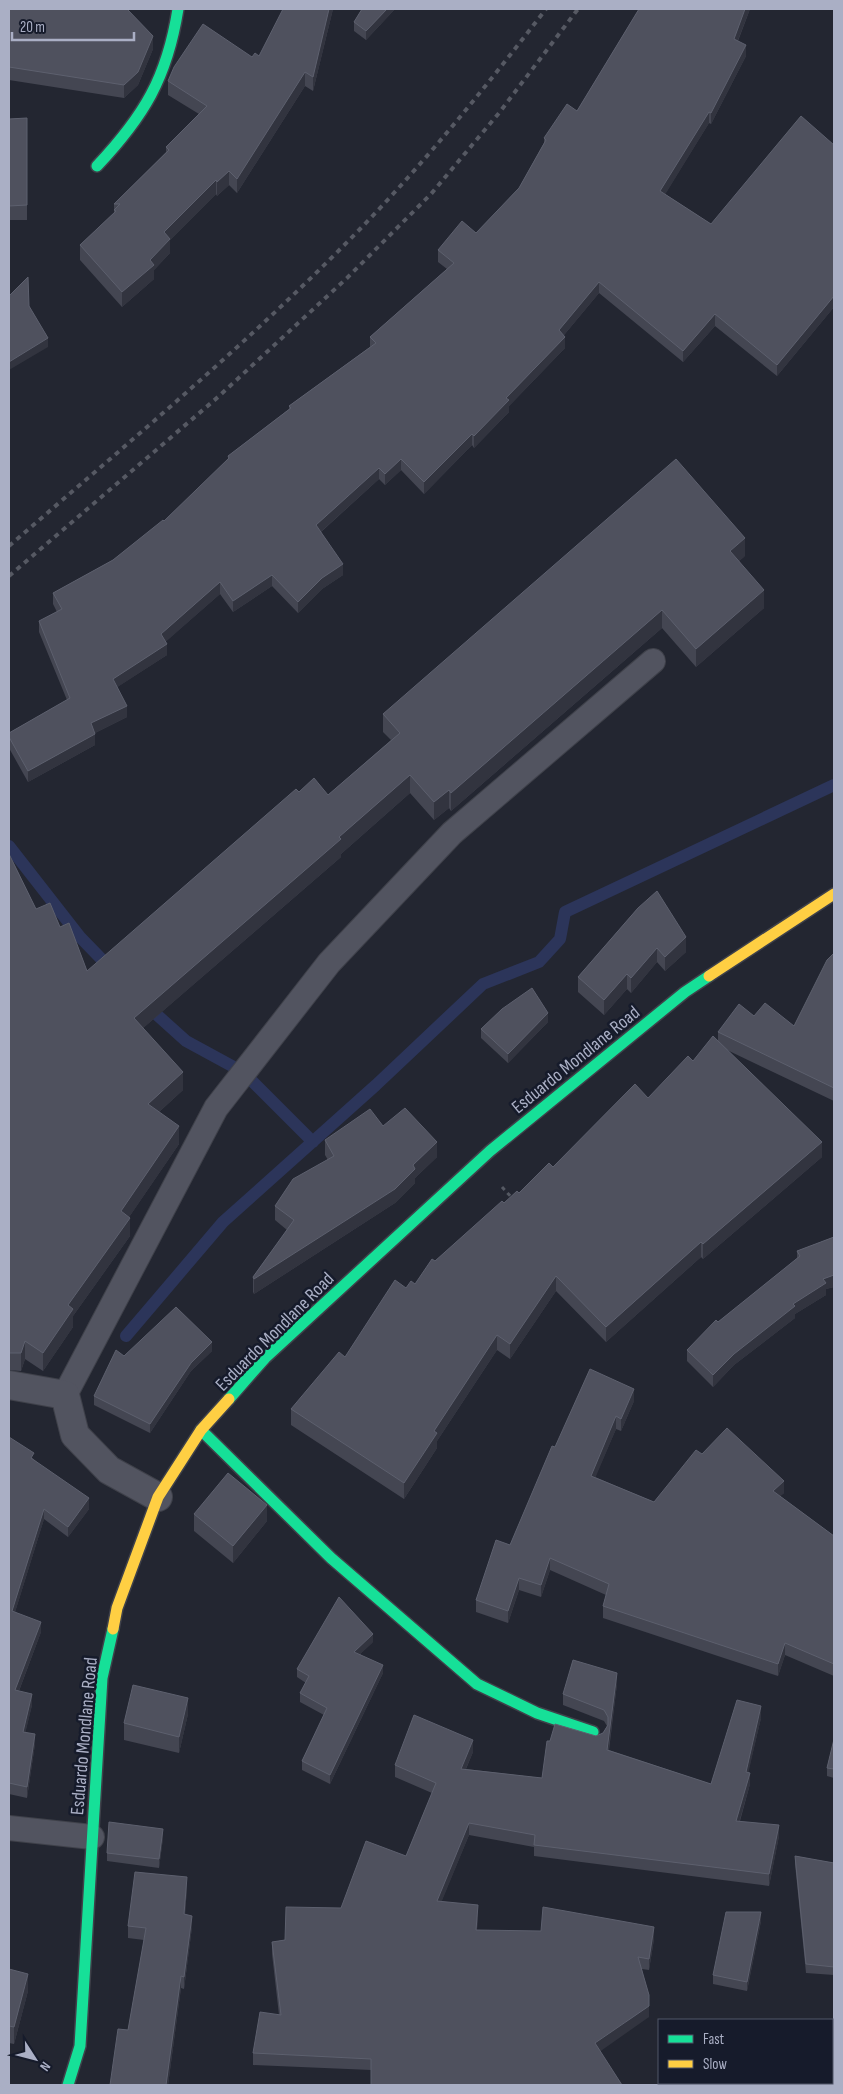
<svg xmlns="http://www.w3.org/2000/svg" width="843" height="2094" font-family="'Sofia Sans Condensed',sans-serif">
  <style>
    .lines { fill: none; stroke-linecap: round; stroke-linejoin: round }
    .stream { stroke: #2c355a; stroke-width: 12 }
    .lane-casing { stroke: #3f414a; stroke-width: 26 }
    .street-casing { stroke: #3f414a; stroke-width: 30 }
    .fast-casing { stroke: #3f414a; stroke-width: 14 }
    .slow-casing { stroke: #3f414a; stroke-width: 14 }
    .path { stroke: #555963; stroke-width: 3; stroke-dasharray: 4 4; stroke-linecap: butt }
    .lane { stroke: #525460; stroke-width: 24 }
    .street { stroke: #525460; stroke-width: 28 }
    .fast { stroke: #16e098; stroke-width: 11 }
    .slow { stroke: #ffcf43; stroke-width: 11 }
    .rail { stroke: #565963; stroke-width: 4; stroke-dasharray: 5 5; stroke-linecap: butt }
    .wall { fill: #444652 }
    .shaded-wall { fill: #32343f }
    .building { fill: #4f515e; stroke: #5d606e }
    .labels { text-anchor: middle; stroke-width: 5; stroke-linejoin: round; paint-order: stroke }
    .street-label { font-size: 19px; fill: #aaafc5; stroke: #161b2b }
  </style>
  <rect width="100%" height="100%" fill="#232631"/>
  <g class="lines">
    <path class="stream" d="M 9,846 L 80,937 L 113,971
      M 146,1005 L 186,1041 L 243,1072 L 313,1142
      M 126,1336 L 223,1222 L 376,1085 L 483,984 L 539,962 L 560,939 L 565,912 L 834,785"/>
    <g class="lane-casing">
      <path id="lane" d="M 65,1395 L 216,1108 L 329,963 L 452,833 L 653,661
        M 9,1828 L 92,1837"/>
    </g>
    <g class="street-casing">
      <path id="street" d="M 9,1385 L 65,1395 L 75,1435 L 109,1470 L 158,1497"/>
    </g>
    <g class="fast-casing">
      <path id="fast" d="M 97,166 C 144,116 167,78 178,9
        M 229,1399 L 265,1358 L 490,1151 L 685,992 L 709,976
        M 201,1430 L 331,1558 L 477,1684 L 537,1713 L 593,1732
        M 68,2085 L 80,2046 L 102,1678 L 113,1629"/>
    </g>
    <g class="slow-casing">
      <path id="slow" d="M 709,976 L 834,894
        M 113,1629 L 117,1608 L 158,1497 L 201,1430 L 229,1399"/>
    </g>
    <path class="path" d="M 502,1187 L 513,1199"/>
    <use href="#lane" class="lane"/>
    <use href="#street" class="street"/>
    <use href="#fast" class="fast"/>
    <use href="#slow" class="slow"/>
    <path class="rail" d="M 9,546 C 128,443 251,341 361,228 C 428,159 488,84 546,9
      M 9,576 L 218,397 L 347,278 L 431,194 L 499,113 L 578,9"/>
  </g>
  <path class="wall" d="M 333,9 L 313,91 L 305,86 L 237,193 L 229,185 L 217,196 L 216,194 L 170,240 L 170,253 L 154,270 L 154,279 L 122,307 L 80,260 L 80,245 L 114,213 L 114,204 L 166,152 L 166,147 L 199,114 L 168,95 L 168,81 L 259,56 Z
    M 362,9 L 395,9 L 366,40 L 354,31 L 354,22 Z
    M 639,9 L 750,9 L 738,41 L 746,56 L 711,124 L 709,123 L 665,194 L 711,224 L 834,145 L 834,307 L 777,376 L 715,326 L 683,362 L 599,293 L 564,335 L 565,348 L 509,406 L 509,412 L 474,448 L 472,445 L 424,494 L 401,470 L 385,485 L 379,479 L 321,532 L 343,575 L 322,589 L 298,613 L 272,586 L 233,612 L 220,594 L 166,641 L 167,655 L 117,687 L 127,717 L 95,733 L 95,745 L 28,782 L 9,748 L 9,733 L 67,700 L 39,632 L 39,621 L 57,612 L 53,604 L 53,593 L 113,560 L 164,521 L 228,460 L 228,456 L 289,409 L 289,406 L 370,347 L 370,337 L 447,269 L 438,262 L 438,250 L 476,233 L 519,188 L 544,143 L 544,138 L 577,111 Z
    M 9,26 L 153,49 L 138,85 L 124,98 L 9,80 Z
    M 27,118 L 27,220 L 9,220 L 9,119 Z
    M 745,556 L 739,561 L 764,608 L 696,667 L 662,628 L 451,811 L 449,808 L 434,820 L 410,793 L 341,854 L 341,857 L 143,1028 L 183,1090 L 159,1112 L 179,1144 L 129,1217 L 130,1236 L 73,1316 L 73,1327 L 43,1371 L 25,1359 L 21,1371 L 9,1370 L 9,854 L 36,909 L 60,927 L 87,971 L 299,792 L 328,795 L 391,740 L 383,732 L 383,714 Z
    M 638,908 L 686,952 L 665,971 L 657,962 L 631,993 L 627,989 L 604,1015 L 578,992 L 578,977 Z
    M 834,953 L 834,1101 L 727,1050 L 822,1157 L 703,1259 L 701,1257 L 606,1342 L 556,1291 L 510,1359 L 497,1350 L 437,1441 L 437,1448 L 404,1499 L 291,1425 L 291,1409 L 345,1357 L 406,1288 L 415,1284 L 435,1261 L 504,1203 L 519,1193 L 553,1167 L 648,1098 L 718,1040 L 718,1032 L 754,1016 L 794,1026 Z
    M 548,1022 L 508,1063 L 481,1038 L 481,1029 Z
    M 383,1126 L 437,1157 L 415,1178 L 415,1183 L 395,1203 L 254,1294 L 253,1292 L 253,1277 L 287,1230 L 275,1220 L 275,1206 L 328,1160 L 325,1155 L 325,1140 Z
    M 834,1237 L 834,1287 L 826,1289 L 826,1295 L 795,1314 L 795,1318 L 734,1365 L 713,1387 L 687,1361 L 687,1350 L 718,1322 L 797,1259 L 797,1251 Z
    M 212,1351 L 191,1371 L 150,1433 L 94,1405 L 94,1396 L 124,1356 Z
    M 634,1401 L 621,1431 L 616,1429 L 595,1477 L 654,1502 L 702,1454 L 784,1493 L 780,1496 L 834,1536 L 834,1676 L 785,1655 L 778,1676 L 603,1618 L 603,1606 L 606,1595 L 550,1570 L 541,1597 L 519,1590 L 508,1623 L 476,1612 L 476,1600 L 510,1545 L 555,1447 Z
    M 9,1437 L 89,1509 L 68,1537 L 44,1519 L 15,1612 L 41,1632 L 19,1691 L 32,1705 L 25,1733 L 35,1744 L 27,1798 L 9,1794 Z
    M 194,1514 L 267,1521 L 233,1563 L 194,1531 Z
    M 373,1642 L 360,1654 L 383,1673 L 330,1784 L 302,1770 L 302,1761 L 324,1715 L 300,1702 L 300,1693 L 306,1683 L 297,1677 L 297,1669 Z
    M 617,1684 L 609,1750 L 711,1784 L 761,1718 L 748,1772 L 750,1784 L 740,1821 L 779,1836 L 769,1886 L 534,1856 L 534,1847 L 469,1835 L 441,1902 L 478,1916 L 477,1930 L 654,1939 L 649,1970 L 642,1969 L 649,2017 L 371,2070 L 253,2065 L 253,2053 L 279,2015 L 272,1954 L 272,1942 L 285,1940 L 341,1908 L 406,1856 L 432,1793 L 395,1777 L 395,1765 L 473,1752 L 466,1769 L 542,1778 L 550,1741 L 596,1736 L 603,1733 L 607,1726 L 604,1721 L 563,1705 L 563,1694 Z
    M 188,1714 L 179,1753 L 124,1740 L 124,1723 Z
    M 834,1739 L 834,1778 L 827,1776 L 827,1768 Z
    M 163,1838 L 159,1868 L 107,1861 L 107,1853 Z
    M 795,1856 L 834,1863 L 834,1975 L 806,1973 L 795,1864 Z
    M 187,1888 L 185,1915 L 192,1927 L 184,1989 L 181,1988 L 168,2085 L 110,2085 L 128,2030 L 144,1940 L 128,1938 L 128,1926 Z
    M 761,1921 L 747,1991 L 713,1984 L 713,1975 Z
    M 9,1969 L 28,1991 L 14,2044 L 9,2043 Z"/>
  <path class="shaded-wall" d="M 329,9 L 333,9 L 313,91 L 313,77 Z
    M 387,9 L 395,9 L 366,40 L 366,31 Z
    M 745,9 L 750,9 L 734,50 L 734,39 Z
    M 153,36 L 153,49 L 138,85 L 124,98 L 124,85 Z
    M 746,45 L 746,56 L 711,124 L 711,113 Z
    M 305,72 L 305,86 L 237,193 L 237,179 Z
    M 709,112 L 709,123 L 660,203 L 660,191 Z
    M 229,171 L 229,185 L 217,196 L 217,182 Z
    M 216,180 L 216,194 L 170,240 L 170,253 L 154,270 L 154,279 L 122,307 L 122,292 L 150,260 L 164,232 Z
    M 599,282 L 599,293 L 559,341 L 559,330 Z
    M 834,296 L 834,307 L 777,376 L 777,365 Z
    M 715,314 L 715,326 L 683,362 L 683,351 Z
    M 565,337 L 565,348 L 509,406 L 509,412 L 474,448 L 474,436 L 506,398 Z
    M 48,338 L 48,347 L 9,370 L 9,362 Z
    M 472,434 L 472,445 L 424,494 L 424,482 Z
    M 401,459 L 401,470 L 385,485 L 385,474 Z
    M 379,468 L 379,479 L 316,536 L 316,525 Z
    M 745,538 L 745,556 L 730,569 L 730,551 Z
    M 343,564 L 343,575 L 322,589 L 298,613 L 298,602 L 322,578 Z
    M 272,575 L 272,586 L 233,612 L 233,601 Z
    M 220,582 L 220,594 L 161,646 L 161,634 Z
    M 764,590 L 764,608 L 696,667 L 696,649 Z
    M 662,610 L 662,628 L 451,811 L 451,793 Z
    M 167,644 L 167,655 L 113,690 L 113,679 Z
    M 127,706 L 127,717 L 91,735 L 91,723 Z
    M 95,734 L 95,745 L 28,782 L 28,771 Z
    M 410,775 L 410,793 L 341,854 L 341,857 L 134,1036 L 134,1018 L 339,837 Z
    M 449,790 L 449,808 L 434,820 L 434,802 Z
    M 686,937 L 686,952 L 665,971 L 665,957 Z
    M 657,948 L 657,962 L 631,993 L 631,978 Z
    M 627,974 L 627,989 L 604,1015 L 604,1000 Z
    M 548,1013 L 548,1022 L 508,1063 L 508,1054 Z
    M 183,1072 L 183,1090 L 148,1122 L 148,1104 Z
    M 179,1126 L 179,1144 L 121,1229 L 121,1211 Z
    M 437,1142 L 437,1157 L 415,1178 L 415,1183 L 395,1203 L 254,1294 L 254,1279 L 413,1165 Z
    M 822,1142 L 822,1157 L 703,1259 L 703,1244 Z
    M 130,1218 L 130,1236 L 73,1316 L 73,1327 L 43,1371 L 43,1353 L 68,1305 Z
    M 701,1242 L 701,1257 L 606,1342 L 606,1327 Z
    M 834,1275 L 834,1287 L 826,1289 L 826,1295 L 795,1314 L 795,1318 L 734,1365 L 713,1387 L 713,1375 L 734,1354 L 823,1279 Z
    M 556,1276 L 556,1291 L 510,1359 L 510,1344 Z
    M 497,1335 L 497,1350 L 437,1441 L 437,1448 L 404,1499 L 404,1483 L 434,1431 Z
    M 25,1341 L 25,1359 L 21,1371 L 21,1353 Z
    M 212,1342 L 212,1351 L 191,1371 L 150,1433 L 150,1424 L 191,1363 Z
    M 634,1389 L 634,1401 L 621,1431 L 621,1419 Z
    M 616,1416 L 616,1429 L 591,1488 L 591,1476 Z
    M 784,1481 L 784,1493 L 773,1503 L 773,1491 Z
    M 89,1498 L 89,1509 L 68,1537 L 68,1527 Z
    M 267,1505 L 267,1521 L 233,1563 L 233,1546 Z
    M 44,1509 L 44,1519 L 12,1622 L 12,1611 Z
    M 550,1558 L 550,1570 L 541,1597 L 541,1585 Z
    M 519,1578 L 519,1590 L 508,1623 L 508,1611 Z
    M 41,1622 L 41,1632 L 15,1701 L 15,1690 Z
    M 373,1634 L 373,1642 L 354,1660 L 354,1652 Z
    M 785,1643 L 785,1655 L 778,1676 L 778,1664 Z
    M 383,1665 L 383,1673 L 330,1784 L 330,1775 Z
    M 617,1673 L 617,1684 L 607,1761 L 607,1750 Z
    M 32,1694 L 32,1705 L 23,1743 L 23,1732 Z
    M 188,1698 L 188,1714 L 179,1753 L 179,1737 Z
    M 761,1706 L 761,1718 L 746,1783 L 746,1772 Z
    M 35,1734 L 35,1744 L 27,1798 L 27,1787 Z
    M 473,1740 L 473,1752 L 461,1780 L 461,1769 Z
    M 750,1773 L 750,1784 L 736,1833 L 736,1821 Z
    M 469,1823 L 469,1835 L 437,1913 L 437,1901 Z
    M 779,1825 L 779,1836 L 769,1886 L 769,1874 Z
    M 163,1829 L 163,1838 L 159,1868 L 159,1859 Z
    M 187,1877 L 187,1888 L 184,1926 L 184,1914 Z
    M 478,1905 L 478,1916 L 476,1941 L 476,1930 Z
    M 761,1912 L 761,1921 L 747,1991 L 747,1982 Z
    M 192,1916 L 192,1927 L 184,1989 L 184,1977 Z
    M 654,1927 L 654,1939 L 649,1970 L 649,1959 Z
    M 28,1974 L 28,1991 L 14,2044 L 14,2027 Z
    M 181,1976 L 181,1988 L 168,2085 L 166,2085 Z
    M 649,2006 L 649,2017 L 595,2055 L 595,2043 Z"/>
  <path class="building" d="M 9,9 L 127,9 L 153,36 L 138,72 L 124,85 L 9,67 Z
    M 283,9 L 329,9 L 313,77 L 305,72 L 237,179 L 229,171 L 217,182 L 216,180 L 164,232 L 170,239 L 150,260 L 154,265 L 122,292 L 80,245 L 116,211 L 114,210 L 120,204 L 114,204 L 169,150 L 166,147 L 207,106 L 168,81 L 174,67 L 203,24 L 252,57 L 255,53 L 259,56 Z
    M 362,9 L 387,9 L 366,31 L 354,22 Z
    M 639,9 L 745,9 L 734,39 L 746,45 L 711,113 L 709,112 L 660,191 L 711,224 L 801,116 L 834,145 L 834,296 L 777,365 L 715,314 L 683,351 L 599,282 L 559,330 L 565,337 L 506,398 L 509,400 L 474,436 L 472,434 L 424,482 L 401,459 L 385,474 L 379,468 L 316,525 L 343,564 L 322,578 L 298,602 L 272,575 L 233,601 L 220,582 L 161,634 L 167,644 L 113,679 L 127,706 L 91,723 L 95,734 L 28,771 L 9,737 L 9,733 L 70,698 L 39,621 L 62,609 L 53,593 L 113,560 L 163,520 L 164,521 L 229,458 L 228,456 L 291,408 L 289,406 L 376,343 L 370,337 L 454,263 L 438,250 L 462,221 L 476,233 L 519,188 L 546,140 L 544,138 L 567,104 L 577,111 Z
    M 27,118 L 27,205 L 9,206 L 9,119 Z
    M 28,277 L 29,306 L 48,338 L 9,362 L 9,296 Z
    M 676,459 L 745,538 L 730,551 L 764,590 L 696,649 L 662,610 L 451,793 L 449,790 L 434,802 L 410,775 L 339,837 L 341,839 L 134,1018 L 183,1072 L 148,1104 L 179,1126 L 121,1211 L 130,1218 L 68,1305 L 73,1309 L 43,1353 L 25,1341 L 21,1353 L 9,1353 L 9,854 L 36,909 L 50,903 L 60,927 L 69,923 L 87,971 L 296,789 L 299,792 L 314,778 L 328,795 L 400,733 L 383,714 Z
    M 657,891 L 686,937 L 665,957 L 657,948 L 631,978 L 627,974 L 604,1000 L 578,977 L 638,908 Z
    M 834,953 L 834,1088 L 718,1032 L 739,1004 L 754,1016 L 765,1003 L 794,1026 L 827,960 Z
    M 532,988 L 548,1013 L 508,1054 L 481,1029 L 502,1009 Z
    M 713,1036 L 822,1142 L 703,1244 L 701,1242 L 606,1327 L 556,1276 L 510,1344 L 497,1335 L 434,1431 L 437,1433 L 404,1483 L 291,1409 L 339,1352 L 345,1357 L 395,1280 L 406,1288 L 411,1281 L 415,1284 L 432,1259 L 435,1261 L 502,1201 L 504,1203 L 517,1191 L 519,1193 L 549,1163 L 553,1167 L 635,1084 L 648,1098 L 688,1056 L 693,1061 Z
    M 405,1108 L 437,1142 L 413,1165 L 415,1169 L 395,1189 L 254,1279 L 253,1277 L 294,1220 L 275,1206 L 293,1179 L 334,1156 L 325,1140 L 370,1109 L 383,1126 Z
    M 834,1237 L 834,1275 L 823,1279 L 826,1283 L 793,1304 L 795,1306 L 734,1354 L 713,1375 L 687,1350 L 716,1320 L 718,1322 L 800,1256 L 797,1251 Z
    M 176,1307 L 212,1342 L 191,1363 L 150,1424 L 94,1396 L 116,1350 L 124,1356 Z
    M 590,1369 L 634,1389 L 621,1419 L 616,1416 L 591,1476 L 654,1502 L 696,1450 L 702,1454 L 727,1428 L 784,1481 L 773,1491 L 834,1536 L 834,1664 L 785,1643 L 778,1664 L 603,1606 L 609,1584 L 550,1558 L 541,1585 L 519,1578 L 508,1611 L 476,1600 L 496,1540 L 510,1545 L 552,1446 L 555,1447 Z
    M 9,1437 L 34,1453 L 31,1458 L 89,1498 L 68,1527 L 44,1509 L 12,1611 L 41,1622 L 15,1690 L 32,1694 L 23,1732 L 35,1734 L 27,1787 L 9,1783 Z
    M 228,1473 L 267,1505 L 233,1546 L 194,1514 Z
    M 339,1597 L 373,1634 L 354,1652 L 383,1665 L 330,1775 L 302,1761 L 327,1708 L 300,1693 L 309,1676 L 297,1669 Z
    M 573,1660 L 617,1673 L 607,1750 L 711,1784 L 737,1700 L 761,1706 L 746,1772 L 750,1773 L 736,1821 L 779,1825 L 769,1874 L 534,1845 L 535,1835 L 469,1823 L 437,1901 L 478,1905 L 476,1930 L 541,1931 L 543,1907 L 654,1927 L 649,1959 L 638,1957 L 649,1995 L 649,2006 L 595,2043 L 622,2085 L 371,2085 L 371,2059 L 253,2053 L 260,2012 L 281,2015 L 272,1942 L 285,1940 L 286,1907 L 341,1908 L 366,1841 L 406,1856 L 436,1783 L 395,1765 L 414,1715 L 473,1740 L 461,1769 L 542,1778 L 547,1741 L 550,1741 L 555,1724 L 596,1736 L 603,1733 L 608,1725 L 608,1717 L 604,1710 L 563,1694 Z
    M 133,1685 L 188,1698 L 179,1737 L 124,1723 Z
    M 834,1739 L 834,1769 L 827,1768 Z
    M 109,1822 L 163,1829 L 159,1859 L 107,1853 Z
    M 795,1856 L 834,1863 L 834,1967 L 806,1964 Z
    M 135,1872 L 187,1877 L 184,1914 L 192,1916 L 184,1977 L 181,1976 L 166,2085 L 110,2085 L 118,2029 L 128,2030 L 146,1928 L 128,1926 Z
    M 726,1912 L 761,1912 L 747,1982 L 713,1975 Z
    M 9,1969 L 28,1974 L 14,2027 L 9,2026 Z
    M 834,2047 L 834,2085 L 763,2085 L 766,2084 L 765,2083 L 832,2083 L 832,2048 Z"/>
  <g class="labels">
    <g class="street-label">
      <text transform="translate(575 1059) rotate(-39)" y="7">Esduardo Mondlane Road</text>
      <text transform="translate(274 1331) rotate(-45)" y="7">Esduardo Mondlane Road</text>
      <text transform="translate(83 1736) rotate(-85)" y="7">Esduardo Mondlane Road</text>
    </g>
  </g>
  <rect width="843" height="2094" fill="none" stroke="#aaafc5" stroke-width="20"/>
  <rect x="658" y="2019" width="175" height="65" fill="#161b2b" stroke="#515669"/>
  <rect x="668" y="2035" width="25" height="8" fill="#16e098" stroke="#515669"/>
  <text x="703" y="2044" font-size="15" fill="#aaafc5">Fast</text>
  <rect x="668" y="2060" width="25" height="8" fill="#ffcf43" stroke="#515669"/>
  <text x="703" y="2069" font-size="15" fill="#aaafc5">Slow</text>
  <g transform="translate(35 2059) rotate(126)" stroke="#161b2b" stroke-width="4" paint-order="stroke">
  <path d="M0-4L9 19L0 12L-9 19Z" fill="#aaafc5"/>
  <text y="-8" font-size="14" font-weight="bold" text-anchor="middle" fill="#aaafc5">N</text>
  </g>
  <path d="M12 32v8h122v-8" fill="none" stroke="#aaafc5" stroke-width="2.5"/>
  <text x="20" y="32" font-size="15" fill="#aaafc5" stroke="#161b2b" stroke-width="4" paint-order="stroke">20 m</text>
</svg>
